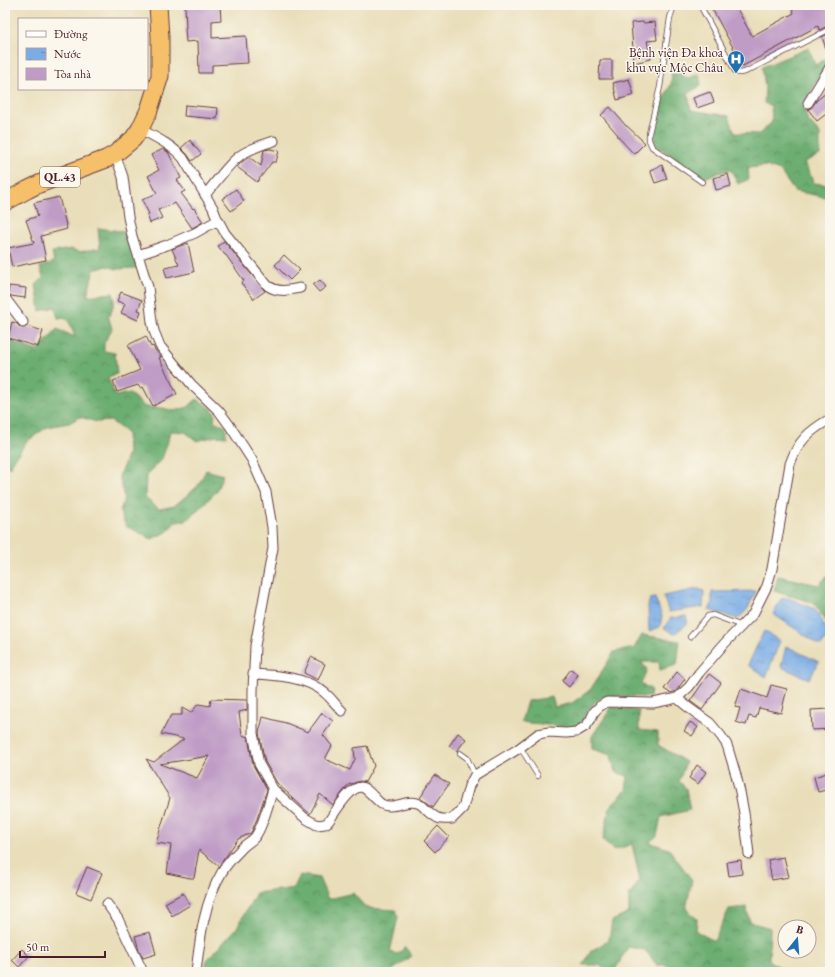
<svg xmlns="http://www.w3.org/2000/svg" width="835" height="977" font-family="'EB Garamond',serif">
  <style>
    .forest { fill: url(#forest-crowns); stroke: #5b664e }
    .water { fill: url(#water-ripples); stroke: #626688 }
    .building { fill: #bf9cc6; fill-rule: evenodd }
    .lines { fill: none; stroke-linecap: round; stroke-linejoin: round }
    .lane-casing { stroke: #623c40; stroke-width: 6 }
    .street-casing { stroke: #623c40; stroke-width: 11 }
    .highway-casing { stroke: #623c40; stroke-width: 19 }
    .lane { stroke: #fff; stroke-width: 4.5 }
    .street { stroke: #fff; stroke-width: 9 }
    .highway { stroke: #f6c06b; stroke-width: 17 }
    .labels { text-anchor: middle; stroke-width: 3; stroke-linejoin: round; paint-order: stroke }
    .shield { fill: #fbf7ec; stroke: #7f6065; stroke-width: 1 }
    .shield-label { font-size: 12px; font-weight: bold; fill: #4a1f2b }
    .poi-label { font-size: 13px; fill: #4a1f2b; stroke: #fbf7ec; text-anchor: end }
  </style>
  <defs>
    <pattern id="forest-crowns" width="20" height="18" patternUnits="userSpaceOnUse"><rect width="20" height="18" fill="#6cad71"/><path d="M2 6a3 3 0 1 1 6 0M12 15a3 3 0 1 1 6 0" fill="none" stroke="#5b8c5d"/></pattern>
    <pattern id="water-ripples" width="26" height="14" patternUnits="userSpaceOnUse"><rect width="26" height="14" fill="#7aade6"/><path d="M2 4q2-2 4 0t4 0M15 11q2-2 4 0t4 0" fill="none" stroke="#668cbb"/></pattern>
  </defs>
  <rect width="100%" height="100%" fill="#fbf7ec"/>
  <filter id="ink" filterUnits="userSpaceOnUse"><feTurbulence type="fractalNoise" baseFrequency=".025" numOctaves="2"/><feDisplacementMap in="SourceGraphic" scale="8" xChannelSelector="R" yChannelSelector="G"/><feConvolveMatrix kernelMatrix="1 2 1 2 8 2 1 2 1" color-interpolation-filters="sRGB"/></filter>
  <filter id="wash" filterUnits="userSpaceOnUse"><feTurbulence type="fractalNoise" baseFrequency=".012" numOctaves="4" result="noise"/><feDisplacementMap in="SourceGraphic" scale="16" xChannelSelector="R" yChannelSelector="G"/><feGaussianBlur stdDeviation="0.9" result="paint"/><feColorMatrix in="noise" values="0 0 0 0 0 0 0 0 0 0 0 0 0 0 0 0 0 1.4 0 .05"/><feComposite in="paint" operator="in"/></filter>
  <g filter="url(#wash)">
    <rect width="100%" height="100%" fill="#e9deb9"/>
    <path class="forest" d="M 809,48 L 815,65 L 830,57 L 830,60 L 803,105 L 808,121 L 820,134 L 820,155 L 804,162 L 814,183 L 830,185 L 830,198 L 794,191 L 780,171 L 766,166 L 748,168 L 749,179 L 738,184 L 731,170 L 714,174 L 705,178 L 654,144 L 653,135 L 662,102 L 671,84 L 672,70 L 677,69 L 687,79 L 699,74 L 701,86 L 688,93 L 691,110 L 729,116 L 735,133 L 759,134 L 772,122 L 771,106 L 764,103 L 765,87 L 762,67 Z
      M 98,228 L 128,232 L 137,268 L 117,269 L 107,266 L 94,270 L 87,296 L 113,293 L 115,300 L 110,315 L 108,315 L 112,329 L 104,343 L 104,351 L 115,353 L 117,374 L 108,377 L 115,396 L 129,393 L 145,407 L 163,408 L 174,411 L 188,407 L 197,399 L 211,408 L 215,414 L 214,421 L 226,427 L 226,437 L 216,436 L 197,441 L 185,432 L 170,431 L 168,441 L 162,459 L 153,468 L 146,477 L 145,498 L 159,509 L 174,506 L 198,486 L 206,470 L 223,475 L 216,492 L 186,521 L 175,522 L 167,532 L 152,539 L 126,526 L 120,512 L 124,498 L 119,476 L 128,454 L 127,433 L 111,421 L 97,422 L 80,417 L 69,423 L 47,427 L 26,442 L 9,468 L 5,463 L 5,439 L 7,436 L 5,429 L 5,339 L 37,351 L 57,329 L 75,337 L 68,319 L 58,318 L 55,307 L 40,311 L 36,285 L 43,278 L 40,267 L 54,262 L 52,252 L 71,249 L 79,252 L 100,248 Z
      M 830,573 L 830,626 L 828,624 L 814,603 L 774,591 L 778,576 L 819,585 Z
      M 642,635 L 680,641 L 677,665 L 660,670 L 659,662 L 641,662 L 647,669 L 641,684 L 651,689 L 650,697 L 610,696 L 597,700 L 587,711 L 582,722 L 571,728 L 539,724 L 521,722 L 527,701 L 552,697 L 555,707 L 572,703 L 590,690 L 614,652 L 634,648 Z
      M 612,707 L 639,711 L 639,730 L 658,732 L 658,745 L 686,762 L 679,781 L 686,788 L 690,810 L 661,817 L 657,836 L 649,842 L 669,849 L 692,880 L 686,909 L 697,919 L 696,931 L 714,941 L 729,909 L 746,907 L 750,922 L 770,928 L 769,961 L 789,972 L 674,972 L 667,965 L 657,965 L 645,950 L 628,947 L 614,972 L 609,972 L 599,965 L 583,965 L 591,951 L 609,940 L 612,921 L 629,913 L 629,896 L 640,880 L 632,844 L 615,850 L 603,840 L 610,806 L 626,790 L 628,776 L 615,772 L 611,755 L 592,749 L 592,736 Z
      M 300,875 L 319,878 L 328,899 L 353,893 L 366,908 L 396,910 L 398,917 L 390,952 L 398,954 L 405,947 L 412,956 L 390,972 L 204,972 L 207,960 L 236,929 L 256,893 L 294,888 Z"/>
    <path class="water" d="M 698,589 L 704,591 L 703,607 L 669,612 L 663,596 Z
      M 756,591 L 747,610 L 738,619 L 709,610 L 712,604 L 712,592 Z
      M 655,598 L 662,616 L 660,627 L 649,631 L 648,606 L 650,599 Z
      M 788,598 L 815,609 L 824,625 L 830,631 L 830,634 L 821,646 L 773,614 L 781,599 Z
      M 686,616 L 688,623 L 674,634 L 664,628 L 671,618 Z
      M 764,631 L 780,641 L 766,677 L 748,665 Z
      M 786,646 L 819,662 L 809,679 L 781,667 Z"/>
    <g id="blocks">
      <path class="building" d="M 192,5 L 220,5 L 221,20 L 212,21 L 212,38 L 246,36 L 248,63 L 212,65 L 212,73 L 199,73 L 198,41 L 186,42 L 185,28 L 186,28 L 185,6 Z
        M 710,5 L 735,5 L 752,36 L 794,13 L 790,5 L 830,5 L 830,25 L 819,30 L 818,26 L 743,66 Z
        M 643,22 L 643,23 L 655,22 L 657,40 L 647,41 L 651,59 L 634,63 L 631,49 L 633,49 L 631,23 Z
        M 830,33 L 830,57 L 829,57 L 822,37 Z
        M 600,60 L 612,60 L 612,79 L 599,79 Z
        M 629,79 L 634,95 L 617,100 L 613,83 Z
        M 830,90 L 830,111 L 817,121 L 808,109 L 811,108 L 817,100 Z
        M 710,92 L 714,102 L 697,108 L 693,98 Z
        M 185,105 L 218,108 L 217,119 L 184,116 Z
        M 610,107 L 626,126 L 627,126 L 645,143 L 634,154 L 617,136 L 618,135 L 601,115 Z
        M 190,140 L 201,154 L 192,161 L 187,154 L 181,148 Z
        M 163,149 L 168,152 L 181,178 L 177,180 L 185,191 L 181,193 L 193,209 L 194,208 L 203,222 L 192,228 L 175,203 L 158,210 L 162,218 L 150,223 L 147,215 L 149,214 L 142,200 L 157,193 L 148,176 L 159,170 L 151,155 Z
        M 270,149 L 279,151 L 276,162 L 272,162 L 257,182 L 237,167 L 243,161 L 249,157 L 261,166 L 264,150 Z
        M 662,165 L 667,179 L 655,183 L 650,170 Z
        M 728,174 L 731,186 L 716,190 L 713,178 Z
        M 236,189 L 244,201 L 231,211 L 222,199 Z
        M 59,197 L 67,229 L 41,236 L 46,260 L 12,267 L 8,248 L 34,243 L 26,220 L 38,216 L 34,203 Z
        M 224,241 L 265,291 L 254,299 L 241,283 L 244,281 L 226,255 L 225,255 L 218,246 Z
        M 188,243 L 194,272 L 167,278 L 164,268 L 179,265 L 172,249 Z
        M 284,255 L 300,270 L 290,280 L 275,265 Z
        M 320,280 L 326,287 L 319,292 L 313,285 Z
        M 9,286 L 26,288 L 25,298 L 11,296 L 8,293 Z
        M 121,292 L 142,300 L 138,310 L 141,311 L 138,320 L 121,313 L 125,304 L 117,301 Z
        M 12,322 L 16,323 L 21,328 L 24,328 L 27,326 L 43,331 L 38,347 L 8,338 Z
        M 146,336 L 151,347 L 153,346 L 155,350 L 161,357 L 159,358 L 177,394 L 153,406 L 143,387 L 140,388 L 138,385 L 117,392 L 113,381 L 140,370 L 128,345 Z
        M 311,657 L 325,664 L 318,680 L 304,673 Z
        M 571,669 L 578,675 L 569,687 L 562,681 Z
        M 677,672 L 685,679 L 676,691 L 674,692 L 670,693 L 664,689 Z
        M 709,674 L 721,683 L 702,710 L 690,701 Z
        M 771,685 L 787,689 L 781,713 L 759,708 L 756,718 L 749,716 L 746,725 L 736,722 L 740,708 L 735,707 L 741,689 L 767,698 Z
        M 211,699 L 247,700 L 247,710 L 239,712 L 242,735 L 248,737 L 253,765 L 267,790 L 257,819 L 251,833 L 238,839 L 219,866 L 199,850 L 194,878 L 190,878 L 167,873 L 171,845 L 156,843 L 170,798 L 150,766 L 149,766 L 150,765 L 146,759 L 154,762 L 184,739 L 161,734 L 171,715 L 182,715 L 182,708 L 191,713 L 198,704 L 210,706 ZM 209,756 L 197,778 L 160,764 Z
        M 830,709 L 830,729 L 812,730 L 811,710 Z
        M 322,713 L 333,721 L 323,735 L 332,746 L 325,759 L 350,770 L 355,759 L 354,748 L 367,746 L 374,766 L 365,782 L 360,781 L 348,785 L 333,805 L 320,794 L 310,814 L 277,783 L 265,762 L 259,733 L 263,717 L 286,723 L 308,732 Z
        M 690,722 L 698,727 L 692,736 L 684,731 Z
        M 458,733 L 466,739 L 457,751 L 449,746 Z
        M 697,765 L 706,772 L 698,784 L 689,778 Z
        M 830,772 L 830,789 L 818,792 L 814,777 Z
        M 435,775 L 449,784 L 433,807 L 420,797 Z
        M 438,826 L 449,837 L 435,852 L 424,841 Z
        M 784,857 L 789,877 L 772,880 L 768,860 Z
        M 741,860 L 742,874 L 729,876 L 727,862 Z
        M 87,867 L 102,873 L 91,899 L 76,893 Z
        M 183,893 L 190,905 L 172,916 L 165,903 Z
        M 150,932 L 156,954 L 143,958 L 139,950 L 135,936 Z
        M 22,949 L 29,956 L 19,967 L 12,960 Z"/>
    </g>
  </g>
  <g filter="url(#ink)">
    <use href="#blocks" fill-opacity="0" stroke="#623c40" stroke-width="1"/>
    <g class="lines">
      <g class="lane-casing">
        <path id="lane" d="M 674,5 L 670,18 L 660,87 L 649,133 L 649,140 L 652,147 L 702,182
          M 700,5 L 735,71 C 738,74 741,73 745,72 L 830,29
          M 690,637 L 708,616 L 713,615 L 742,626
          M 520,747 L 538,776
          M 460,753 L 467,758 L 475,775"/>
      </g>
      <g class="street-casing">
        <path id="street" d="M 808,103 L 830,67
          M 140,129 C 155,137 172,145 183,158 L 213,208 L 216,216 L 225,233 L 268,286 C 279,293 289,290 300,288
          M 115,154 L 123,177 L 128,217 L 132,236 L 148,287 L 152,322 L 154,331 L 160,346 L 173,362 L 192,385 L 219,411 L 230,426 L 252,460 L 266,492 L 272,527 L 273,548 L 255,646 L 253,690 L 253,733 L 259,764 L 273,789 L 305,818 L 317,825 L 325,824 L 328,822 C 335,813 349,787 361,787 C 366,788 370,793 373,796 C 379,802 381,806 390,806 C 401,806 409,799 420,804 C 423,806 425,809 427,810 C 437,819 439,820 452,819 L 463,808 L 469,786 L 475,775 L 518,749 L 538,734 L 549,732 L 566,733 L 576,732 L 586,726 L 591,719 L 594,712 L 600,706 L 607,702 L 653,703 L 668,700 L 677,698 L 689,687 L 699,673 L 724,644 L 753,614 L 767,586 L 772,569 L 790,464 C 798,441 809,431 830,419
          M 205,195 C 216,182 231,160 244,153 C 253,148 264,144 274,141
          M 138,255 L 167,245 L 195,233 L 218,220
          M 5,298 L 23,322
          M 253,674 C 276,675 307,677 325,693 C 331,698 336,705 342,711
          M 677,698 L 689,708 L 710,723 L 721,736 L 727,745 L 736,775 L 740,792 L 744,813 L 749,854
          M 107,904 L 118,919 L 143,972
          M 196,972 C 200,938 204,902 222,872 C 227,863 236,854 243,847 C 247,843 252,841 255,837 C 263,827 269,802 273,789"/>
      </g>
      <g class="highway-casing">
        <path id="highway" d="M 5,202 L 27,190 L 39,184 L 106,159 L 115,154 L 133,139 L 140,129 L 149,110 L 160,76 L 160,37 L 158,5"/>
      </g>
      <use href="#lane" class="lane"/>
      <use href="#street" class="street"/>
      <use href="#highway" class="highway"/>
    </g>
  </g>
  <defs>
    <g id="hospital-pin" transform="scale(0.9)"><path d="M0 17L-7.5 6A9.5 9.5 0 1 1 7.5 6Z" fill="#1f6fb2" stroke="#fbf7ec"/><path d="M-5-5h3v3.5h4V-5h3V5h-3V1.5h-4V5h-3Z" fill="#fff"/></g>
  </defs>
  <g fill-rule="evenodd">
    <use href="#hospital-pin" x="736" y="59"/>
  </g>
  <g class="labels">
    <rect class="shield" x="40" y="167" width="40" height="20" rx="3"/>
    <g class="shield-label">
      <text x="60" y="181">QL.43</text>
    </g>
    <g class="poi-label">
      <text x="723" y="57">Bệnh viện Đa khoa<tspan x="723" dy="15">khu vực Mộc Châu</tspan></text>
    </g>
  </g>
  <rect width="835" height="977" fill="none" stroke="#fbf7ec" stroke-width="20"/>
  <rect x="18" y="18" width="130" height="72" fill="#fbf7ec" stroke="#b4a19f"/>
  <rect x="26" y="31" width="20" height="6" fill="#ffffff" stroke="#b4a19f"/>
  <text x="54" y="38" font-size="12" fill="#4a1f2b">Đường</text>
  <rect x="26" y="48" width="20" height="12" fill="url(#water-ripples)" stroke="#b4a19f"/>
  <text x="54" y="58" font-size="12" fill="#4a1f2b">Nước</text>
  <rect x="26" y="68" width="20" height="12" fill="#bf9cc6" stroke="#b4a19f"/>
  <text x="54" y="78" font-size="12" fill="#4a1f2b">Tòa nhà</text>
  <g transform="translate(797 939) rotate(17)"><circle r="19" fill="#fbf7ec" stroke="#b4a19f"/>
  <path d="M0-3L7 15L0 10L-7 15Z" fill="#1f6fb2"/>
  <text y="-6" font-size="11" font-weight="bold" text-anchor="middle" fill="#4a1f2b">B</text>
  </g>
  <path d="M20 951v6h85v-6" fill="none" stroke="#4a1f2b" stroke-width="2"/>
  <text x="26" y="951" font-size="12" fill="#4a1f2b" stroke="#fbf7ec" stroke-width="3" paint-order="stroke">50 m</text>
</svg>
